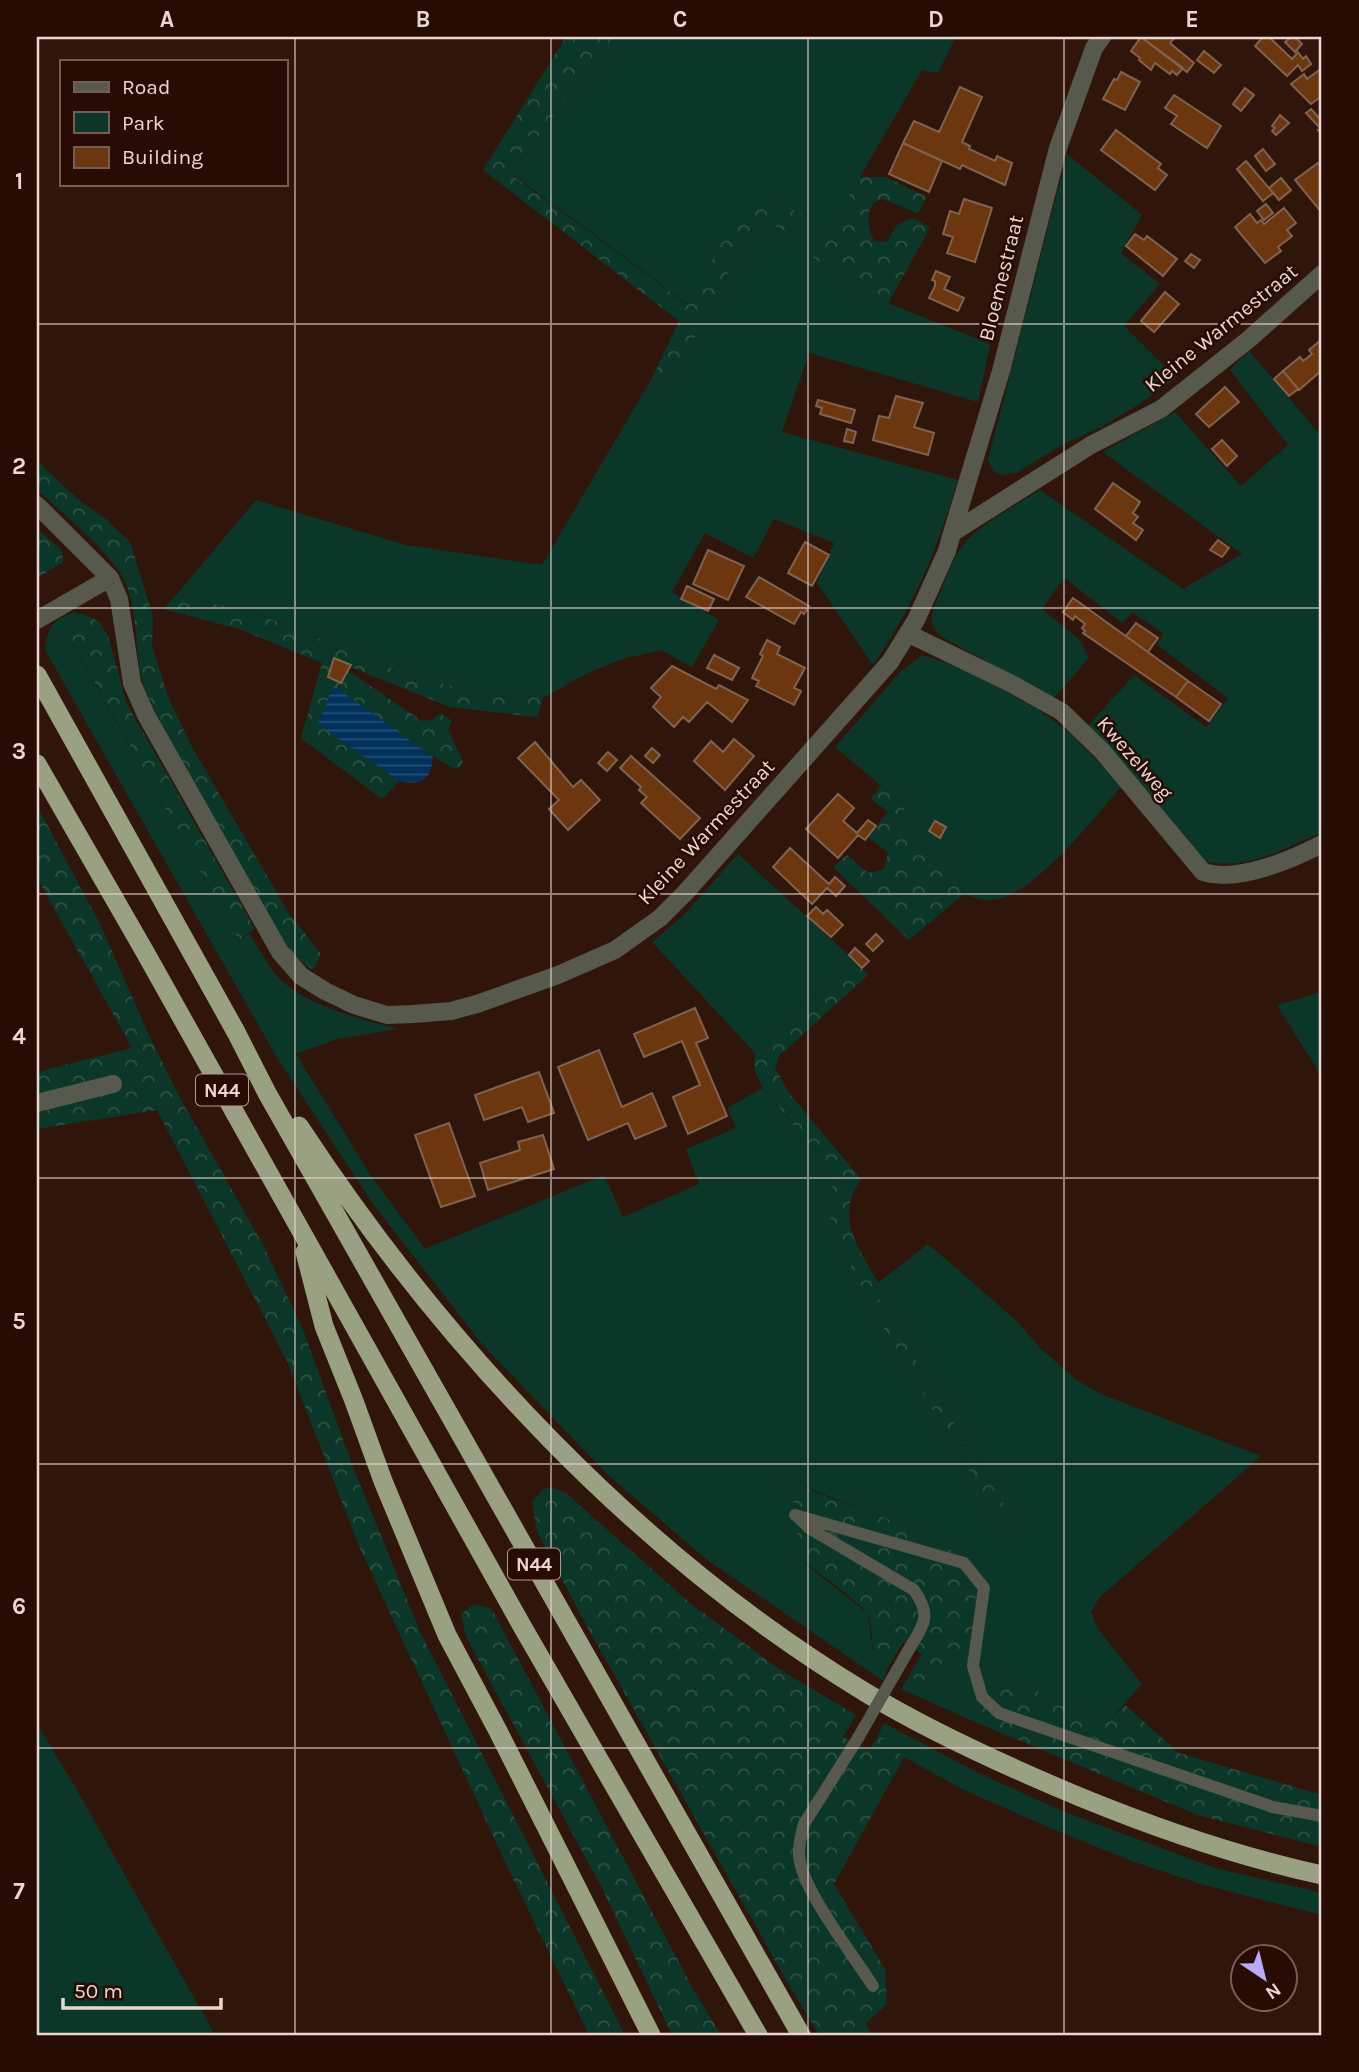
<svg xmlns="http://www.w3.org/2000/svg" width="1359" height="2072" font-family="Karla,sans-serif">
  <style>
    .green { fill: #0a3727 }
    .forest { fill: url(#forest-crowns) }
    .water { fill: url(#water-rules) }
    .building { fill: #6c360e; stroke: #806250; stroke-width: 2 }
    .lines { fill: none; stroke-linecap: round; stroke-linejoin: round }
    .service { stroke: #56594c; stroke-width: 12 }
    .minor { stroke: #56594c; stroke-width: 18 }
    .trunk { stroke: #9aa082; stroke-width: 19 }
    .service-bridge { stroke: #56594c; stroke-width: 12 }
    .grid { fill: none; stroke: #ebd7d0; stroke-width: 2; stroke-opacity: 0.55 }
    .labels { text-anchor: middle; stroke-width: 5; stroke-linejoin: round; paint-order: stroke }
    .shield { fill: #260c03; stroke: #b09a92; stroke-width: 2 }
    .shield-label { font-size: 19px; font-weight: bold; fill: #ebd7d0 }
    .street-label { font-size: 21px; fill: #ebd7d0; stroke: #260c03 }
    .neatline { fill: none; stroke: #ebd7d0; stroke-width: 2.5 }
    .grid-label { font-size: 23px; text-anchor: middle; font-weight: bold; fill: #ebd7d0 }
  </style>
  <defs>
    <pattern id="forest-crowns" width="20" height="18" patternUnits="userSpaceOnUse" patternTransform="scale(1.75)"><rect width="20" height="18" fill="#0a3727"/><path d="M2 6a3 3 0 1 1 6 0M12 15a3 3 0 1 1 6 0" fill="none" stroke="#2e5345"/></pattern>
    <pattern id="water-rules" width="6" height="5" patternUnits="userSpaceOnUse" patternTransform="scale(1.75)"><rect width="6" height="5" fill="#00325d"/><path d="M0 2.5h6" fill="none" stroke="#254f73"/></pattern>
  </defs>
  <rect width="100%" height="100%" fill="#30160a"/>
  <path class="green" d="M 618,37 L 956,37 L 938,73 L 922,70 L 813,258 L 888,303 L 990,344 L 978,402 L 809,353 L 782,432 L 958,480 C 937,549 915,605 873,665 L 817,583 L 834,543 L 774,519 L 753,558 L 705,533 L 672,592 L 719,620 L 692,667 L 661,650 L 619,660 L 582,676 L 543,698 L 473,691 L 413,677 L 255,613 L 176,595 L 256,500 L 406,545 L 542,565 L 651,380 L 667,388 L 759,216 L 772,198 L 722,242 L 689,305 L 512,174 L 555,113 Z
    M 1067,154 L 1142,215 L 1121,253 L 1160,284 L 1124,326 L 1176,378 L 1141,403 L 1103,426 L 1064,444 L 1016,473 L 1001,475 L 993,471 L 988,460 Z
    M 1249,351 L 1322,437 L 1322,832 C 1285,848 1244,873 1202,860 L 1088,726 L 1134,675 L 1206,727 L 1228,698 L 1157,645 L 1163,633 L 1132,612 L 1123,623 L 1064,578 L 1042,609 L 1080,640 L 1089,658 L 1054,698 L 942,637 C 925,621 932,613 940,593 C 947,577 952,558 964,544 C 984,521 1015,506 1040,490 L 1183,589 L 1242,554 L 1103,452 L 1175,412 L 1241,486 L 1288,445 L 1230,370 Z
    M 75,612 L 88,616 L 69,638 L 239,940 L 249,934 C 259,948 268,967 280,979 C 309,1007 361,1019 398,1029 L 337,1039 L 296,1054 L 371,1176 L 425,1249 L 604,1175 L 623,1217 L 699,1184 L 686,1149 L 736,1128 L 727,1108 L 763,1088 L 833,1173 L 830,1224 L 873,1310 L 1005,1531 L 1016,1525 L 879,1299 L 875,1288 L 878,1283 L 928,1244 L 1017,1321 L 1040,1348 L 1064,1369 L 1078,1381 L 1101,1394 L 1261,1456 L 1099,1598 L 1091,1612 L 1098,1629 L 1142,1684 L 1107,1723 L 998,1675 L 975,1722 L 901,1689 L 909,1676 L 929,1686 L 946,1680 L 970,1644 L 951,1550 L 885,1518 L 810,1489 L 789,1474 L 783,1483 L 793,1501 L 810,1519 L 797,1557 L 868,1614 L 875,1666 L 886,1671 L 883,1681 L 706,1559 L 606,1473 L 481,1343 L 373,1204 L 276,1056 L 45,650 C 48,626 52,620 75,612 Z
    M 923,655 L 963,669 L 1038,709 L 1072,735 L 1122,786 C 1095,816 1028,905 986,900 C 979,900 971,896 964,894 L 955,868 L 898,817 L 906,807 L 835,747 L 901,671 Z
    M 738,854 L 854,960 L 755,1053 L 652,942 L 684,915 Z
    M 1322,992 L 1322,1077 L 1277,1005 Z
    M 884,1723 L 978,1773 L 1065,1812 L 1215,1868 L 1322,1893 L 1322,1915 L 1204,1885 L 1134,1862 L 1050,1828 L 964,1790 L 904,1757 L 879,1734 Z
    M 37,1724 L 77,1790 L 215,2035 L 37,2035 Z"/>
  <path class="forest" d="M 566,37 L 618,37 L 555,113 L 512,175 L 688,305 L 722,242 L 751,200 L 771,198 L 802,215 L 791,235 L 759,216 L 667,389 L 651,380 L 679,321 L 483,170 Z
    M 859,177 L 886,177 L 927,197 L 918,213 L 882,199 C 863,205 867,226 874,241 L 887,242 L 897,225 L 913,218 L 930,228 L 888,303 L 813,258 Z
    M 37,456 L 43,467 L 79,500 L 107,520 L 130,542 L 153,616 L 152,645 L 169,699 L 192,747 L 288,912 L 321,954 L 313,970 L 290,953 L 159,721 C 152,705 143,688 140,670 C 135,642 137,611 126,584 C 112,551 63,515 37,489 Z
    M 37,529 L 62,550 L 63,562 L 37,578 Z
    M 176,595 L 255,613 L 413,677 L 473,691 L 543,698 L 537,717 L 450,707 L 348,666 L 347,670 L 422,721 L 432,720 L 440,713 L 452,721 L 448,730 L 463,761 L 460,767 L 454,769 L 423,750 L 318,724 L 399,781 L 382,799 L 301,738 L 322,663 L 242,630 L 164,609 Z
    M 88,616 L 99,622 L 108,636 L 127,704 L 255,929 L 239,940 L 69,637 Z
    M 881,786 L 906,807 L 899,817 L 955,868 L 964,894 L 909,940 L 833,867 L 847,855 L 868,873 L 884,869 L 888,853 L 868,837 L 888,812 L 871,799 Z
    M 37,806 L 101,926 L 147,1031 L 179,1096 L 263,1245 L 302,1327 L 355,1472 L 421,1634 L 625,2035 L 589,2035 L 507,1866 L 359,1546 L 287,1361 L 157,1110 L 37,1129 L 37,1072 L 132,1048 L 37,878 Z
    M 854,960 L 868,975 L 779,1056 L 775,1068 L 789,1093 L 861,1179 C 834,1218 858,1246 878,1283 L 875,1288 L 879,1299 L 1016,1525 L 1005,1531 L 873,1310 L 830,1224 L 833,1173 L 763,1088 L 754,1069 L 755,1053 Z
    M 789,1474 L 810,1490 L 885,1518 L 951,1550 L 969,1574 L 976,1588 L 975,1618 L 970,1644 L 946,1680 L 929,1686 L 909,1676 L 922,1654 L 903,1642 L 886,1671 L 875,1666 C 871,1650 874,1632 869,1617 C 863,1603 811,1567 797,1557 C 788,1540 799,1532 810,1519 L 793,1501 L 783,1483 Z
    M 550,1487 L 566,1493 L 691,1604 L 782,1671 L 856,1715 L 843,1737 L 870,1750 L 879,1734 L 904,1757 L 834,1884 L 885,1969 L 887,2004 L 865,2024 L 872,2035 L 819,2035 L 789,1985 L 579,1612 L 537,1531 L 532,1502 L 542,1490 Z
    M 473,1605 L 491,1608 L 693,1989 L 721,2035 L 672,2035 L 602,1888 L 466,1637 L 461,1614 Z
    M 998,1674 L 1107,1723 L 1125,1705 L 1179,1753 L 1322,1795 L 1322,1847 L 1198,1815 L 975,1722 Z"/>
  <path class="water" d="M 334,686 L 433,757 C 431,780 421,786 399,781 L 318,724 Z"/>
  <path class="building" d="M 1141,37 L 1183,68 L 1177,75 L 1172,71 L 1170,74 L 1155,63 L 1151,70 L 1139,60 L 1140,58 L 1131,51 Z
    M 1141,37 L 1175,37 L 1170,43 L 1194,63 L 1187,72 Z
    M 1263,37 L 1269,37 L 1292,59 L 1298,52 L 1303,59 L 1306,56 L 1311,64 L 1302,71 L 1298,65 L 1287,76 L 1255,46 Z
    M 1291,37 L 1295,37 L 1302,44 L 1295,52 L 1285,42 Z
    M 1204,51 L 1221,65 L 1214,73 L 1197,60 Z
    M 1322,68 L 1322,96 L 1311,104 L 1291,84 L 1304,74 L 1307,79 Z
    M 1121,72 L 1140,82 L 1125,110 L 1103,99 L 1114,79 L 1117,80 Z
    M 960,87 L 982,97 L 962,142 L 970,146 L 969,149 L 995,161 L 997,156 L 1012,163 L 1005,185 L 962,165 L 960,169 L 903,143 L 914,121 L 939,132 Z
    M 1245,88 L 1254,95 L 1241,111 L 1233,104 Z
    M 1174,95 L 1221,126 L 1207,148 L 1171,124 L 1177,116 L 1165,108 Z
    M 1311,109 L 1322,121 L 1322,135 L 1318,130 L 1321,129 L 1306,113 Z
    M 1280,115 L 1289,123 L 1276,135 L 1272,131 L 1275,128 L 1272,126 Z
    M 1116,130 L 1161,164 L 1158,168 L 1167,175 L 1155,190 L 1101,150 Z
    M 903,143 L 942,161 L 929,192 L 889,174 Z
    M 1263,149 L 1275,164 L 1266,171 L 1255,156 Z
    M 1246,161 L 1273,193 L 1263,201 L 1237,169 Z
    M 1318,163 L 1322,168 L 1322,213 L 1295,180 Z
    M 1281,178 L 1291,190 L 1279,200 L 1269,188 Z
    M 964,199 L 992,208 L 975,262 L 947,253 L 953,237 L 943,234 L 950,211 L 959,214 Z
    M 1266,204 L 1273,213 L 1264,220 L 1257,211 Z
    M 1284,208 L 1296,223 L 1287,230 L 1292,236 L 1278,247 L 1281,251 L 1265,263 L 1235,227 L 1250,214 L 1257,223 L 1261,220 L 1264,224 Z
    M 1135,234 L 1144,240 L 1147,236 L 1177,259 L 1163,276 L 1126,246 Z
    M 1191,254 L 1200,260 L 1194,268 L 1185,261 Z
    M 936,271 L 950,277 L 944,289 L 964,298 L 958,311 L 929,298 L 935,286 L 935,281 L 932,280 Z
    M 1165,292 L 1179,304 L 1154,332 L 1141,321 Z
    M 1321,340 L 1322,370 L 1299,390 L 1283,371 L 1300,357 L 1303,361 L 1312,354 L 1309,350 Z
    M 1283,371 L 1298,389 L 1289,396 L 1274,379 Z
    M 1225,387 L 1239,402 L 1209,427 L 1196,414 Z
    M 896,396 L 923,403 L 914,427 L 934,433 L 928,455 L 873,440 L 879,416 L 889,418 Z
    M 818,400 L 855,410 L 851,423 L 820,414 L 822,408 L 816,406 Z
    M 847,429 L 856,432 L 853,443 L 844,441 Z
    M 1222,440 L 1237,456 L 1227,466 L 1212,449 Z
    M 1113,483 L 1140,502 L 1133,513 L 1138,517 L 1133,523 L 1143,530 L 1136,540 L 1095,509 Z
    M 1218,540 L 1229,548 L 1222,557 L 1210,550 Z
    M 805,542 L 829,555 L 812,586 L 788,573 Z
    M 708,550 L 744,566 L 728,600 L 693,584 Z
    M 759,577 L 809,606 L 804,614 L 801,612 L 794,624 L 746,597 Z
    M 687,586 L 714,599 L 708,611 L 681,599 Z
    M 1073,598 L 1188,681 L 1176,697 L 1083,633 L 1085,631 L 1082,628 L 1085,624 L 1075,616 L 1073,620 L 1063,612 Z
    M 1136,623 L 1158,638 L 1148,652 L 1126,636 Z
    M 767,640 L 780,647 L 777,654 L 805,668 L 794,688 L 801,691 L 794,705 L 756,686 L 759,681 L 752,678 L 763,656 L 760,654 Z
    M 714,655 L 739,668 L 732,680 L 707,668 Z
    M 334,658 L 351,665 L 341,683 L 328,677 Z
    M 672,666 L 716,689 L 719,685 L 748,700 L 732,722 L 707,702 L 689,722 L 683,717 L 674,727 L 653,707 L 661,697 L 651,688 Z
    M 1188,681 L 1221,704 L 1209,721 L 1176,697 Z
    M 734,739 L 754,756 L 725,790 L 694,761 L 711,741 L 723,752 Z
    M 535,742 L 573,787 L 581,780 L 600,800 L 568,830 L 549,809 L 559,800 L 518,758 Z
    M 652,748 L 660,755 L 653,763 L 645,756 Z
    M 608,752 L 617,760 L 607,771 L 598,763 Z
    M 631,756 L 700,818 L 680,839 L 641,803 L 647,797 L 639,790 L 641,787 L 620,768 Z
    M 838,794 L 854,808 L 843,821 L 857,833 L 868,820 L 876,826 L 865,840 L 858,835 L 838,858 L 806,829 Z
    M 935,821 L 946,827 L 940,838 L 929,831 Z
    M 790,848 L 829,884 L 835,877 L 845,886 L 836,896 L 827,888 L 812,904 L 773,867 Z
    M 816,907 L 823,914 L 827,910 L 843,925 L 831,937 L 807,916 Z
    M 876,934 L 883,941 L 873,951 L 866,944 Z
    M 855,948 L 869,961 L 862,968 L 849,955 Z
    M 695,1008 L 708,1038 L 696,1043 L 727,1116 L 688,1134 L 673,1097 L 700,1085 L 682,1041 L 644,1057 L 634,1034 Z
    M 599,1050 L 622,1107 L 652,1093 L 666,1126 L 635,1139 L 628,1123 L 588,1140 L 558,1067 Z
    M 539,1072 L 554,1113 L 528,1122 L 522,1107 L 484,1120 L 475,1095 Z
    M 449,1123 L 475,1196 L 441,1207 L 415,1135 Z
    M 543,1135 L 554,1169 L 488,1190 L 480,1163 L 520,1150 L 518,1142 Z"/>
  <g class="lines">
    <path class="service" d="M 795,1515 L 964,1563 L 984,1588 L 973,1666 L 982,1697 L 999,1713 L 1273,1807 L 1322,1816
      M 798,1517 L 809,1528 L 914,1590 C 933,1617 923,1625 908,1651
      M 858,1738 L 804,1824 C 801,1836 797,1850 800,1862 C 807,1896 853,1955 873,1986"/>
    <path class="minor" d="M 37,505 L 110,578 L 37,620
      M 952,533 L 1001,371 L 1058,148 L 1094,48 L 1102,37
      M 110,578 L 119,599 L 132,683 L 146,715 L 280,952 L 301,976 L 325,991 L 354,1005 L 387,1015 L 413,1014 L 451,1011 L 477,1004 L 558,975 L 615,950 L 660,918 L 685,893 L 890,662 L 916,620 L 947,551 L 952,533 L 1091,445 L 1161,409 L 1248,340 L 1322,274
      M 909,634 L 1012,684 L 1062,712 L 1102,751 L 1203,872 C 1237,883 1291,860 1322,844
      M 37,1103 L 113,1084"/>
    <path class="trunk" d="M 37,675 L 236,1032 L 267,1093 L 801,2035
      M 37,764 L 145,952 L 522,1626 L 758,2035
      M 299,1126 C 444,1347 640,1557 868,1694 C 935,1734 1008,1767 1080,1797 C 1158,1829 1239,1857 1322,1875
      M 305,1252 L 324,1326 L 354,1401 L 383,1481 L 447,1635 L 498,1731 L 651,2035"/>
    <path class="service-bridge" d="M 858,1738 L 908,1651"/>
  </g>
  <path class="grid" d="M 295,37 L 295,2035M 551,37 L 551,2035M 808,37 L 808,2035M 1064,37 L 1064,2035M 37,324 L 1322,324M 37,608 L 1322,608M 37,894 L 1322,894M 37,1178 L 1322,1178M 37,1464 L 1322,1464M 37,1748 L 1322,1748"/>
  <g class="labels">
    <g class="shield">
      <rect x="196" y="1074.5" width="52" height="31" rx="5"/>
      <rect x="508" y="1548.5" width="52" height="31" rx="5"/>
    </g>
    <g class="shield-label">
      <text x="222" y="1097">N44</text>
      <text x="534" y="1571">N44</text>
    </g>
    <g class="street-label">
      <text transform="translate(1001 278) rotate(-76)" y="7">Bloemestraat</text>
      <text transform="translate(1221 328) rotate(-39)" y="7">Kleine Warmestraat</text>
      <text transform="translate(1135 758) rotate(49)" y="7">Kwezelweg</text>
      <text transform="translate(706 832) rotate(-47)" y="7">Kleine Warmestraat</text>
    </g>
  </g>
  <rect width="1359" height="2072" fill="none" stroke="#260c03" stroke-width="77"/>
  <rect x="60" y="60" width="228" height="126" fill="#260c03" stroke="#755d55" stroke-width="2"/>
  <rect x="74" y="82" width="35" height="10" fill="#56594c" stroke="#755d55" stroke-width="2"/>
  <text x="122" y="94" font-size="21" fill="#ebd7d0">Road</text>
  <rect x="74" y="112" width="35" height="21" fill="#0a3727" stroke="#755d55" stroke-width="2"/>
  <text x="122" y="130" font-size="21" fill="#ebd7d0">Park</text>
  <rect x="74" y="147" width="35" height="21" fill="#6c360e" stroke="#755d55" stroke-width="2"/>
  <text x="122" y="164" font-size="21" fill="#ebd7d0">Building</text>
  <g transform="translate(1264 1978) rotate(145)"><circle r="33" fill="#260c03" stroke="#755d55" stroke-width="2"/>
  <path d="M0-5L12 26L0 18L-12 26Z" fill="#b7abf8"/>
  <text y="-10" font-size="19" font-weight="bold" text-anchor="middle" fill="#ebd7d0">N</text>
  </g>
  <path d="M63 1998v10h158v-10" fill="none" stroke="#ebd7d0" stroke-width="3.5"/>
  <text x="74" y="1998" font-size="21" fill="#ebd7d0" stroke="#260c03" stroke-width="5" paint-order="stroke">50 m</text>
  <rect x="38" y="38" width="1282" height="1996" class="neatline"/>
  <g class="grid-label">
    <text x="167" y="27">A</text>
    <text x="423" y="27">B</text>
    <text x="680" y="27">C</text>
    <text x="936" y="27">D</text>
    <text x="1192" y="27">E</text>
    <text x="19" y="189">1</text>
    <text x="19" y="474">2</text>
    <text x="19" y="759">3</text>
    <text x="19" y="1044">4</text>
    <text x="19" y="1329">5</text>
    <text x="19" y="1614">6</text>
    <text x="19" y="1899">7</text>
  </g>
</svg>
